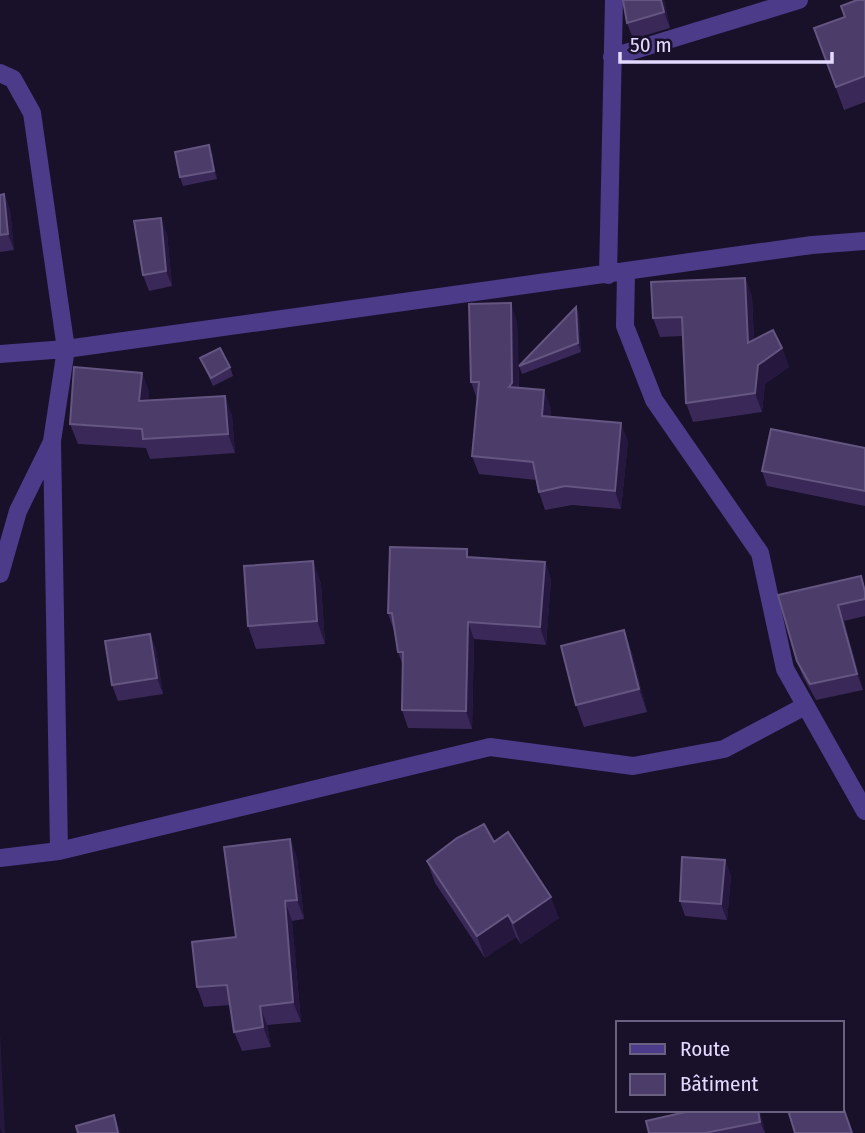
<svg xmlns="http://www.w3.org/2000/svg" width="865" height="1133" font-family="'Fira Sans Condensed',sans-serif">
  <style>
    .lines { fill: none; stroke-linecap: round; stroke-linejoin: round }
    .minor { stroke: #4b3b89; stroke-width: 18 }
    .wall { fill: #3a2958 }
    .shaded-wall { fill: #25173e }
    .building { fill: #4c3c6a; stroke: #645581; stroke-width: 2 }
  </style>
  <rect width="100%" height="100%" fill="#19102a"/>
  <g class="lines">
    <path class="minor" d="M 612,57 L 799,0
      M 0,73 L 13,79 L 32,113 L 66,349 L 52,441 L 59,851 L 0,858
      M 626,273 L 625,326 L 654,400 L 760,553 L 785,669 L 865,811
      M 608,275 L 614,0
      M 0,354 L 66,349 L 812,245 L 865,241
      M 0,574 L 18,511 L 51,444
      M 59,851 L 490,747 L 633,766 L 724,749 L 805,706"/>
  </g>
  <path class="wall" d="M 623,0 L 664,0 L 670,28 L 633,39 L 627,23 Z
    M 865,0 L 865,102 L 844,110 L 814,28 L 845,17 Z
    M 212,153 L 217,179 L 183,186 L 180,177 Z
    M 4,194 L 10,210 L 14,250 L 0,252 L 0,195 Z
    M 167,234 L 172,286 L 149,291 L 143,275 Z
    M 745,278 L 752,297 L 754,340 L 782,348 L 789,367 L 765,384 L 762,412 L 693,422 L 686,403 L 683,336 L 660,337 L 653,318 Z
    M 576,307 L 579,316 L 581,352 L 522,374 L 519,366 Z
    M 517,321 L 519,388 L 544,390 L 551,409 L 550,417 L 628,441 L 621,509 L 572,505 L 545,510 L 539,492 L 536,480 L 479,474 L 472,456 L 477,399 L 471,382 Z
    M 200,358 L 230,367 L 233,376 L 213,386 Z
    M 142,373 L 149,392 L 148,401 L 225,396 L 232,416 L 235,453 L 150,459 L 146,448 L 78,444 L 70,424 Z
    M 865,448 L 865,506 L 767,486 L 762,471 Z
    M 470,557 L 545,562 L 551,580 L 546,645 L 474,639 L 472,729 L 408,728 L 402,710 L 403,666 L 398,652 L 394,631 L 388,613 Z
    M 313,561 L 321,584 L 325,644 L 256,649 L 248,626 Z
    M 861,576 L 865,588 L 865,616 L 844,621 L 863,690 L 816,700 L 803,677 L 797,661 Z
    M 624,630 L 632,653 L 647,712 L 584,727 L 576,705 Z
    M 150,634 L 156,650 L 163,694 L 118,701 L 112,685 Z
    M 290,839 L 297,858 L 304,919 L 292,921 L 301,1022 L 267,1025 L 271,1047 L 242,1051 L 234,1032 L 230,1005 L 204,1007 L 197,987 L 236,937 Z
    M 494,842 L 559,918 L 521,944 L 516,937 L 485,958 L 435,883 L 427,861 Z
    M 725,860 L 731,876 L 727,920 L 685,916 L 680,901 Z
    M 694,1110 L 760,1110 L 765,1133 L 649,1133 Z"/>
  <path class="shaded-wall" d="M 661,0 L 664,0 L 670,28 L 664,12 Z
    M 209,145 L 212,153 L 217,179 L 214,171 Z
    M 4,194 L 10,210 L 14,250 L 8,234 Z
    M 161,218 L 167,234 L 172,286 L 166,271 Z
    M 745,278 L 752,297 L 755,362 L 748,343 Z
    M 511,303 L 517,321 L 519,401 L 509,387 Z
    M 576,307 L 579,316 L 581,352 L 578,343 Z
    M 782,348 L 789,367 L 765,384 L 762,412 L 755,393 L 758,365 Z
    M 142,373 L 149,392 L 147,421 L 139,401 Z
    M 544,390 L 551,409 L 548,435 L 542,416 Z
    M 225,396 L 232,416 L 235,453 L 228,434 Z
    M 621,423 L 628,441 L 621,509 L 615,491 Z
    M 313,561 L 321,584 L 325,644 L 317,621 Z
    M 545,562 L 551,580 L 546,645 L 540,627 Z
    M 838,605 L 844,621 L 863,690 L 857,674 Z
    M 468,622 L 474,639 L 472,729 L 466,711 Z
    M 624,630 L 632,653 L 647,712 L 639,689 Z
    M 150,634 L 156,650 L 163,694 L 157,678 Z
    M 290,839 L 297,858 L 304,919 L 297,900 Z
    M 725,860 L 731,876 L 727,920 L 721,904 Z
    M 551,897 L 559,918 L 521,944 L 513,923 Z
    M 285,901 L 292,921 L 301,1022 L 293,1002 Z
    M 508,915 L 516,937 L 485,958 L 477,936 Z
    M 260,1006 L 267,1025 L 271,1047 L 263,1027 Z
    M 0,1031 L 5,1133 L 2,1133 L 0,1128 Z
    M 758,1110 L 760,1110 L 765,1133 L 760,1122 Z
    M 114,1115 L 121,1133 L 118,1133 Z"/>
  <path class="building" d="M 623,0 L 661,0 L 664,12 L 627,23 Z
    M 857,0 L 865,0 L 865,76 L 836,87 L 814,28 L 845,17 L 841,6 Z
    M 209,145 L 214,171 L 180,177 L 175,152 Z
    M 4,194 L 8,234 L 0,235 L 0,195 Z
    M 161,218 L 166,271 L 143,275 L 134,221 Z
    M 745,278 L 748,343 L 773,330 L 782,348 L 758,365 L 755,393 L 686,403 L 682,317 L 653,318 L 651,282 Z
    M 511,303 L 512,383 L 509,387 L 544,390 L 542,416 L 621,423 L 615,491 L 565,486 L 539,492 L 533,462 L 472,456 L 479,382 L 471,382 L 469,304 Z
    M 576,307 L 578,343 L 519,366 Z
    M 220,348 L 230,367 L 211,378 L 200,358 Z
    M 74,367 L 142,373 L 139,401 L 225,396 L 228,434 L 143,439 L 142,429 L 70,424 Z
    M 771,429 L 865,448 L 865,491 L 762,471 Z
    M 390,547 L 467,549 L 467,557 L 545,562 L 540,627 L 468,622 L 466,711 L 402,710 L 403,652 L 398,652 L 392,613 L 388,613 Z
    M 313,561 L 317,621 L 248,626 L 244,566 Z
    M 861,576 L 865,592 L 865,599 L 838,605 L 857,674 L 810,684 L 797,661 L 778,595 Z
    M 624,630 L 639,689 L 576,705 L 561,646 Z
    M 150,634 L 157,678 L 112,685 L 105,641 Z
    M 484,824 L 494,842 L 508,832 L 551,897 L 513,923 L 508,915 L 477,936 L 427,861 L 457,838 Z
    M 290,839 L 297,900 L 285,901 L 293,1002 L 260,1006 L 263,1027 L 234,1032 L 227,985 L 197,987 L 192,942 L 236,937 L 224,847 Z
    M 682,857 L 725,860 L 721,904 L 680,901 Z
    M 842,1104 L 852,1133 L 795,1133 L 788,1110 L 842,1110 Z
    M 694,1110 L 758,1110 L 760,1122 L 705,1133 L 649,1133 L 646,1121 Z
    M 114,1115 L 118,1133 L 78,1133 L 76,1126 Z"/>
  <rect x="616" y="1021" width="228" height="91" fill="#19102a" stroke="#6a607f" stroke-width="2"/>
  <rect x="630" y="1044" width="35" height="10" fill="#4b3b89" stroke="#6a607f" stroke-width="2"/>
  <text x="680" y="1056" font-size="21" fill="#e4d9ff">Route</text>
  <rect x="630" y="1074" width="35" height="21" fill="#4c3c6a" stroke="#6a607f" stroke-width="2"/>
  <text x="680" y="1091" font-size="21" fill="#e4d9ff">Bâtiment</text>
  <path d="M620 52v10h212v-10" fill="none" stroke="#e4d9ff" stroke-width="3.5"/>
  <text x="630" y="52" font-size="21" fill="#e4d9ff" stroke="#19102a" stroke-width="5" paint-order="stroke">50 m</text>
</svg>
